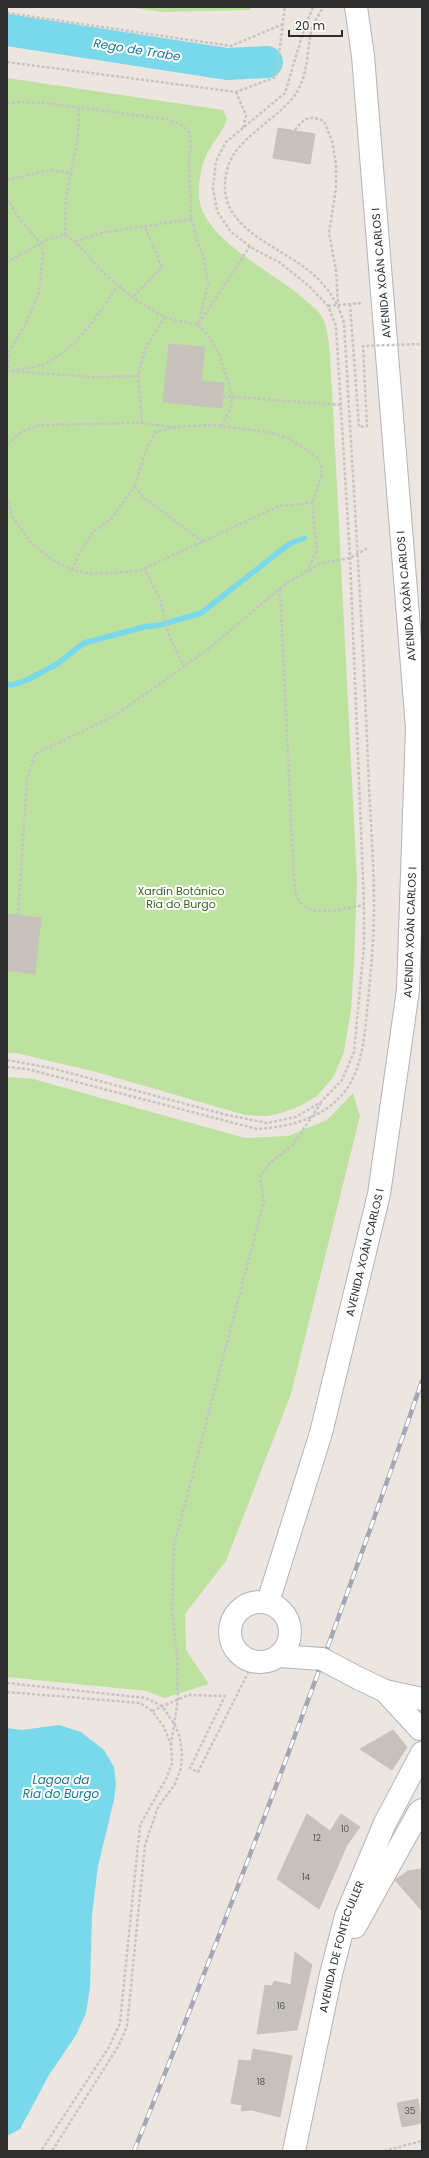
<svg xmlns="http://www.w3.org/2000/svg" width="429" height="2158" font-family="Poppins,sans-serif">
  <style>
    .green { fill: #bde19f }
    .water { fill: #79d8ea }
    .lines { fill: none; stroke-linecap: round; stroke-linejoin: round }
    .stream { stroke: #79d8ea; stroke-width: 5.5 }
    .river { stroke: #79d8ea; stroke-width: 32 }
    .building { fill: #c6c1bb; stroke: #c9c2b9 }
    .secondary-casing { stroke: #b0b4bc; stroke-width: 24 }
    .path { stroke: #c4c4c4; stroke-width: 2.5; stroke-dasharray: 3 2; stroke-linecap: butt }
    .secondary { stroke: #fff; stroke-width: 22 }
    .rail-casing { stroke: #a3a7b6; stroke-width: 4.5 }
    .rail { stroke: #fff; stroke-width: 3; stroke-dasharray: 9; stroke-linecap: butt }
    .secondary-bridge-casing { stroke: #b0b4bc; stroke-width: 24; stroke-linecap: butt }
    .path-bridge { stroke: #c4c4c4; stroke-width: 2.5; stroke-dasharray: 3 2; stroke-linecap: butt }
    .secondary-bridge { stroke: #fff; stroke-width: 22 }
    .labels { text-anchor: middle; stroke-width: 4; stroke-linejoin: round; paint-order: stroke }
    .number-label { font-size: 9px; fill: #535250 }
    .street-label { font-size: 11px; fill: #2d2d2d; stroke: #fff }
    .park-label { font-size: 11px; fill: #35681e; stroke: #fff }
    .water-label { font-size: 12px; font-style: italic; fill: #147a9a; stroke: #fff }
  </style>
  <rect width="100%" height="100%" fill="#ede6e0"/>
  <path class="green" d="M 128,7 L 251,7 L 250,10 L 162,12 Z
    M 7,78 L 223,110 L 227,119 C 222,134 212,142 206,156 C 201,166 199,181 199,192 C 197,239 278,273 309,303 C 314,308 320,312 323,319 C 331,335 330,369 332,388 L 357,880 L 354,963 L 351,1010 L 344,1052 L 334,1076 L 317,1096 L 300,1106 L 284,1112 L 268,1116 L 245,1115 L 100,1073 L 16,1053 L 7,1053 Z
    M 7,1077 L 33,1079 L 245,1138 L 288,1136 L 327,1120 L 353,1093 L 360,1116 L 291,1394 L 226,1561 L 185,1614 L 186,1650 L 209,1684 L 164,1698 L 147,1691 L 7,1677 Z"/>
  <path class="water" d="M 59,1725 L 81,1732 L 104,1750 L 114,1767 L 116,1784 L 114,1800 L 98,1866 L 92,1915 L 90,1988 L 86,2013 L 76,2035 L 49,2075 L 20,2129 L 7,2136 L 7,1728 L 22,1730 Z"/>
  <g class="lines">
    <path class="stream" d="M 7,684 L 12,685 L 27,680 L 57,664 L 84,643 L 144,627 L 160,625 L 201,613 L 289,544 L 304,538"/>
    <path class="river" d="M 7,30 L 227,64 L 267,62"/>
  </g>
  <path class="building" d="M 278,128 L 315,134 L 310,164 L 273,158 Z
    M 169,344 L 205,347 L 201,381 L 224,383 L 222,408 L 163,402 Z
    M 7,914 L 41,918 L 35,974 L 7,970 Z
    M 393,1730 L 407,1747 L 392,1770 L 360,1749 Z
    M 307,1814 L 330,1831 L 341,1814 L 360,1827 L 347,1845 L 319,1909 L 277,1879 Z
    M 422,1869 L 422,1911 L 395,1880 L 408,1871 Z
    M 295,1952 L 312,1965 L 297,2030 L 257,2034 L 265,1985 L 272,1986 L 274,1981 L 291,1985 Z
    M 253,2049 L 292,2056 L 280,2117 L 251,2110 L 241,2111 L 242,2105 L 231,2103 L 239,2060 L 251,2061 Z
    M 418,2099 L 422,2123 L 402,2127 L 397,2103 Z"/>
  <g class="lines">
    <g class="secondary-casing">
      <g id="secondary">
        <circle cx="260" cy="1632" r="30"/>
        <path id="s1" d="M 268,1602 L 321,1433 L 379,1194 L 408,990 L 417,728 L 363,56 L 356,7"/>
        <path d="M 279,1656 L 322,1659"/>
        <path d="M 358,1678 L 385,1691 L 422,1699"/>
        <path d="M 385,1691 L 420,1729"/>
        <path d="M 355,1927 L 419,1812 L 422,1810"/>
        <path id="s2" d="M 294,2151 L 331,1974 L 346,1916 L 385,1823 L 422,1753"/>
      </g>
    </g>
    <path class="path" d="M 7,13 L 231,46 L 283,24
      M 7,62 L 236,92 L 276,77 L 285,7
      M 236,92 L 246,115 L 243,129
      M 7,104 L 18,102 L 45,103 L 165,119 L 180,124 L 189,132 L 191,144 L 189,161 L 191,214 L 196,238 L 203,256 L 208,284 L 198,325 C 187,323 175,321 165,317 C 143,307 115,284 98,267 C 87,255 79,243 65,235 L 49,239 L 7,262
      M 295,130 C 304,118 309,115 324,121 L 332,141 L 336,164 L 336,188 L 329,233 L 336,270 L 338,304
      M 7,180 L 51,170 L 71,173
      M 7,199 L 20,219 L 41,244 L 43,254 L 39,292 L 26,323 L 9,352 L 8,371 L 92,377 L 138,376
      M 65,235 L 66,198 L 78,137 L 79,107
      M 76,241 L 101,233 L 192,219
      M 134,296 L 162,267 L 145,227
      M 328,306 L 363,303
      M 7,377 L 8,371 C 19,369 33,368 44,364 C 77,349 97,315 117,287
      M 223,396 L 341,405
      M 142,423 L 138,376 L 145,349 L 165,317
      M 221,426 L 229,412 L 233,397 L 218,352 L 207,334 L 198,325 L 250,246
      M 7,444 L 22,432 L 39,425 L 142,423 L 172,427
      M 7,497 L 13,518 L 30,541 L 51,559 L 72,570 L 92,574 L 139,571 L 279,506 L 312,503 L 317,550 L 307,571
      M 203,542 L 144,498 L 135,486 L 145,453 L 155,432 L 174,427 L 213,425 L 272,433 L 289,438 L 319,459 L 322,474 L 312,503
      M 144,568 L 160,599 L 169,635 L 184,666
      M 72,570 L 79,553 L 93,532 L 111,519 L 135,486
      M 280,589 L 294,881 C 295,886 295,894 298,899 C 310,920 345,908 364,905
      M 18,916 L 27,780 L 35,754 L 116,715 L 207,650 L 285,584 L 322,563 L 350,558 L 368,548
      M 7,1060 L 51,1068 L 227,1115 L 267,1123 L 296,1117 L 321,1102 L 342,1080 L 354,1052 L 364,945 L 364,905 L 350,558 L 336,326 L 328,306 L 309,286 L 279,262 L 255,250 L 231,232 L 217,211 L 213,188 L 216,161 L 226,142 L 285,93 L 304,29 L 313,7
      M 7,1067 L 27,1069 L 257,1129 C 293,1127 332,1116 351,1082 C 364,1057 365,1029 368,1001 C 371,969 374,937 374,905 C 374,866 371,826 369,787 C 363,632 353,478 344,323 C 338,303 329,289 314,275 C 278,243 207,227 229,164 C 237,140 275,119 291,100 C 309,80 306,53 312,28 C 314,21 320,14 323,7
      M 7,1683 L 146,1698 L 162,1706 L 175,1725 L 180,1738 L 182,1753 L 181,1768 L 175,1784 L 158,1807 L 145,1845 L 127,2026 L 119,2045 L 52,2151
      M 7,1692 L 140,1703 L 152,1711 L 164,1727 L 171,1745 L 172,1763 L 166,1779 L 140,1825 L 120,2023 L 109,2047 L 41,2151
      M 152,1711 L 188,1695 L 225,1696 L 190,1768 L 198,1772 L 254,1661
      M 171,1745 L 178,1699 L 177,1656 L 172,1610 L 174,1546 L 264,1201 L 260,1177 L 270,1163 L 292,1146 L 321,1103
      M 384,2151 L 422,2141"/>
    <use href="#secondary" class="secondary"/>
    <g class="rail-casing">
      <path id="rail" d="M 134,2151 C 236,1897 333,1640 422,1381"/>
    </g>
    <use href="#rail" class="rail"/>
    <g class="secondary-bridge-casing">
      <path id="secondary-bridge" d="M 322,1659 L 358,1678"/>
    </g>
    <path class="path-bridge" d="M 350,304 L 359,427 L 367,426 L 363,346 L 422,344"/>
    <use href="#secondary-bridge" class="secondary-bridge"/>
  </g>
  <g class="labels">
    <g class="number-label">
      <text x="345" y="1832">10</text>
      <text x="317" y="1841">12</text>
      <text x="306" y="1880">14</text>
      <text x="281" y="2009">16</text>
      <text x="261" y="2085">18</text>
      <text x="410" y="2114">35</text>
    </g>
    <g class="street-label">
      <text transform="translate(381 273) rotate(-95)" y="4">AVENIDA XOÁN CARLOS I</text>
      <text transform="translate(406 596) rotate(-95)" y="4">AVENIDA XOÁN CARLOS I</text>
      <text dy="4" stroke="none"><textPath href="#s1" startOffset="687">AVENIDA XOÁN CARLOS I</textPath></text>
      <text dy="4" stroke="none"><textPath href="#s1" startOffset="363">AVENIDA XOÁN CARLOS I</textPath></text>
      <text dy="4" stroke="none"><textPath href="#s2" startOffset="210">AVENIDA DE FONTECULLER</textPath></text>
    </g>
    <g class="park-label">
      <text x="181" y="895">Xardín Botánico<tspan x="181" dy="13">Ría do Burgo</tspan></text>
    </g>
    <g class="water-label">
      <text transform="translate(137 50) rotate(9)" y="4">Rego de Trabe</text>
      <text x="61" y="1784">Lagoa da<tspan x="61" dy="14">Ría do Burgo</tspan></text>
    </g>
  </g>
  <rect width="429" height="2158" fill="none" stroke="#2d2d2d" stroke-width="16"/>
  <path d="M289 30v6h53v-6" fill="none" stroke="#2d2d2d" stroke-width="2"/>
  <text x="295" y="30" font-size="12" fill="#2d2d2d" stroke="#ffffff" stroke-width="3" paint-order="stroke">20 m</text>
</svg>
